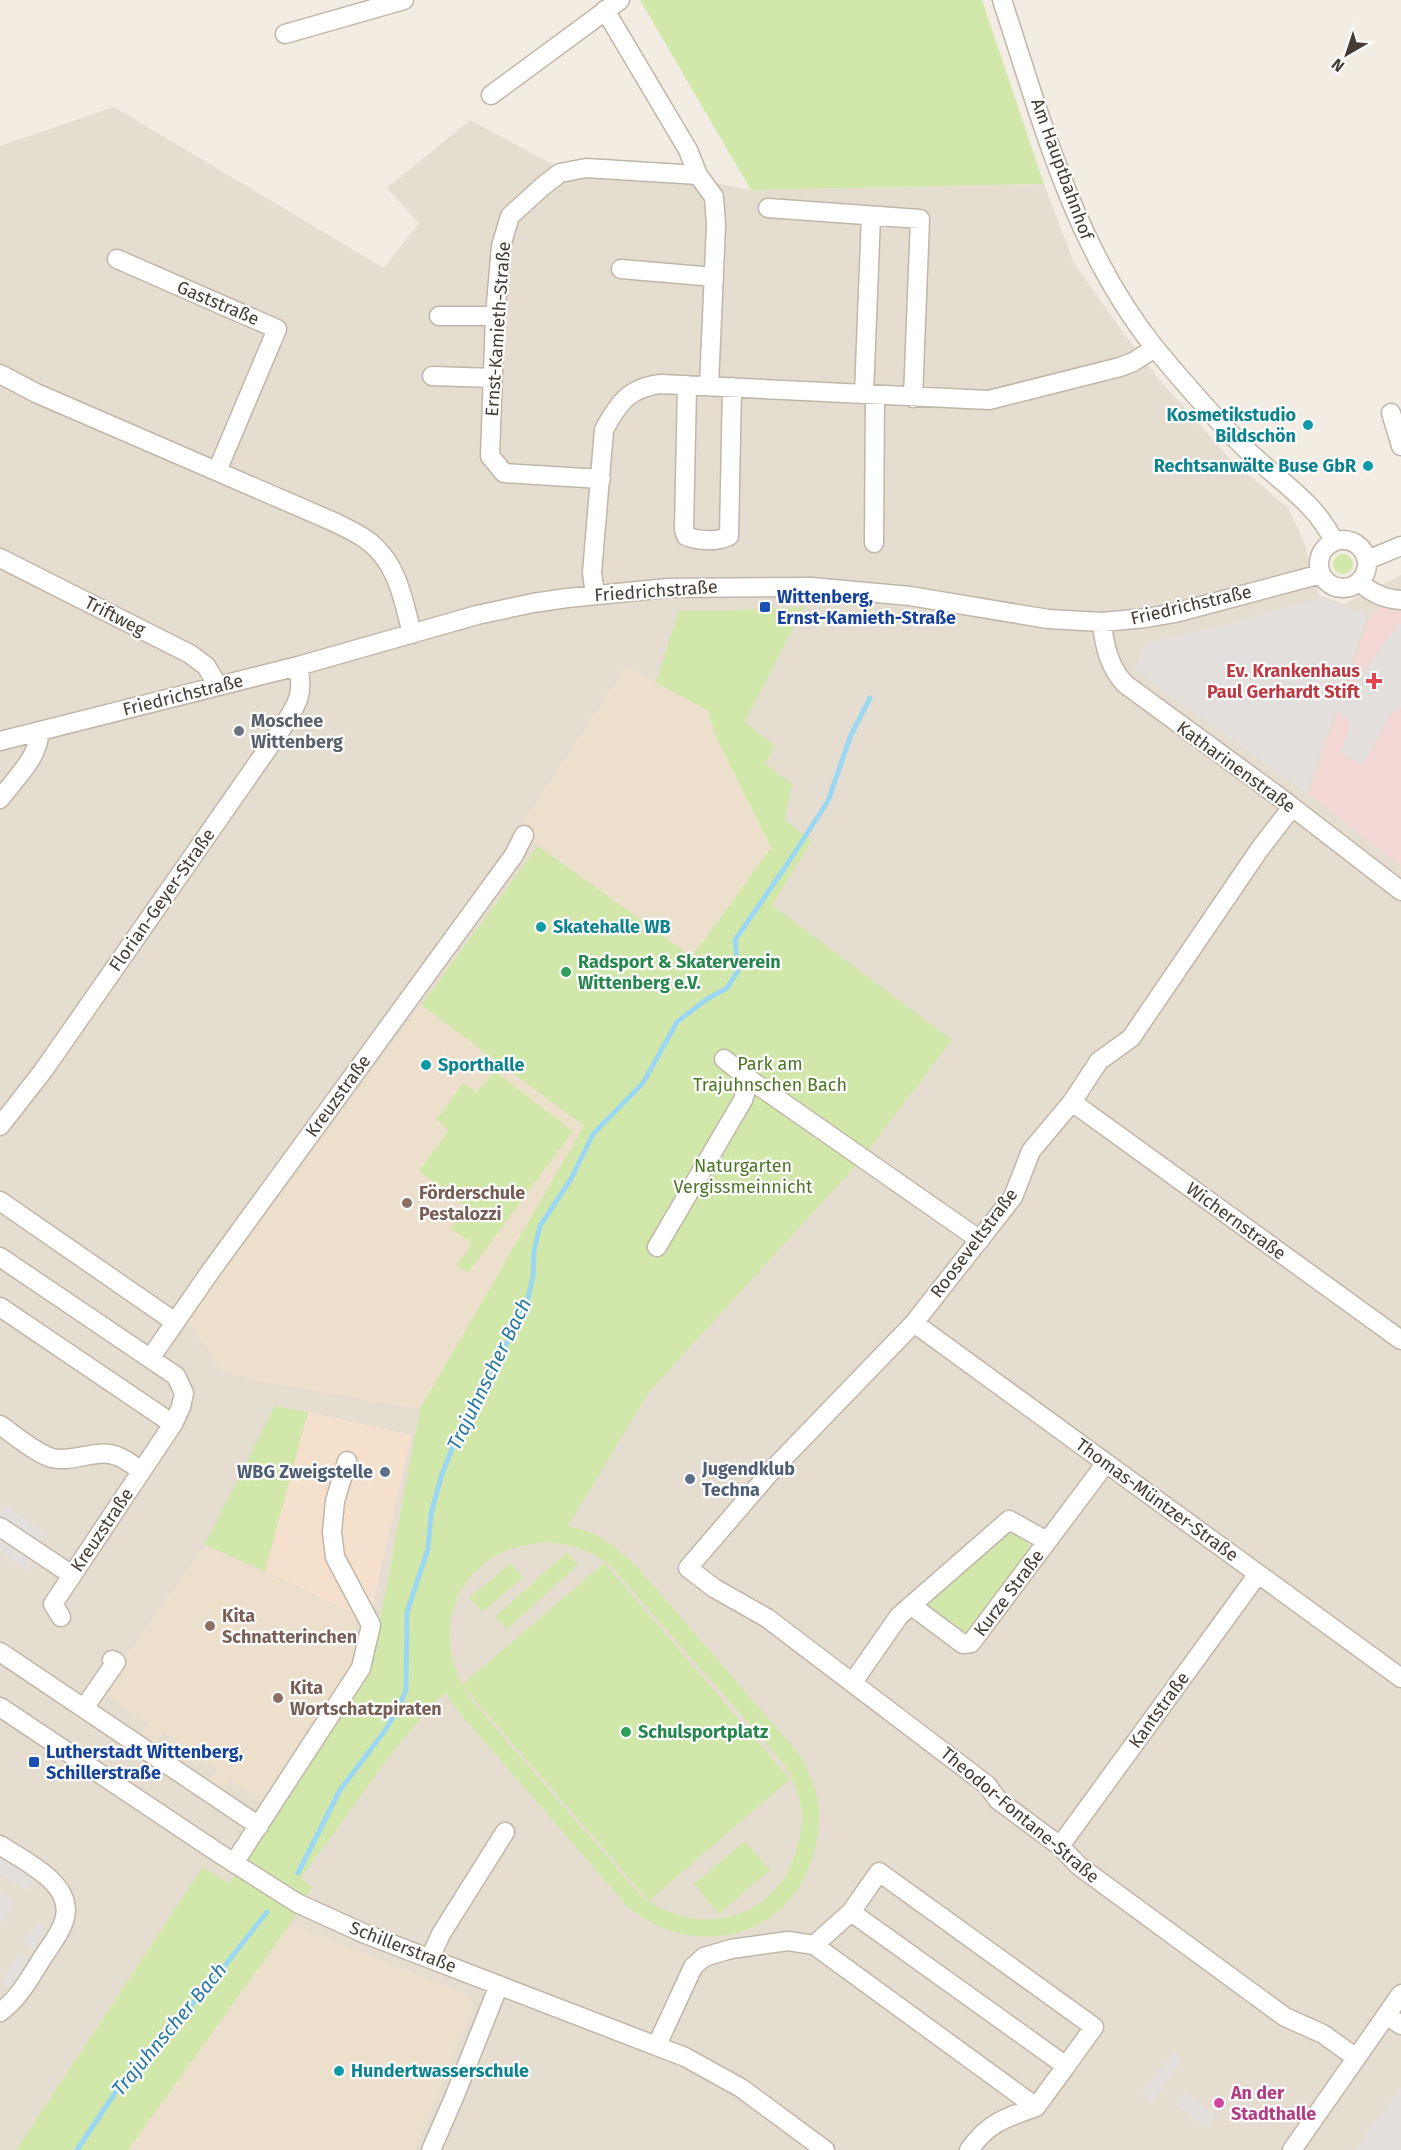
<svg xmlns="http://www.w3.org/2000/svg" width="1401" height="2150" font-family="'Fira Sans',sans-serif">
  <style>
    .residential { fill: #e6ddd1 }
    .commercial { fill: #f5e0cd }
    .education { fill: #ece0cc }
    .medical { fill: #f3d7d5 }
    .green { fill: #d2e8aa; fill-rule: evenodd }
    .parking { fill: #e2dfdc }
    .lines { fill: none; stroke-linecap: round; stroke-linejoin: round }
    .stream { stroke: #9cd7f1; stroke-width: 5 }
    .minor-casing { stroke: #c0b6a8; stroke-width: 21 }
    .minor { stroke: #fff; stroke-width: 18 }
    .culture-dot { fill: #0f9aa8; stroke: #fff; stroke-width: 2 }
    .transit-dot { fill: #1a4fb4; stroke: #fff; stroke-width: 2 }
    .health-dot { fill: #e0444e; stroke: #fff; stroke-width: 2 }
    .worship-dot { fill: #6b7280; stroke: #fff; stroke-width: 2 }
    .leisure-dot { fill: #2e9e5b; stroke: #fff; stroke-width: 2 }
    .education-dot { fill: #8d6e63; stroke: #fff; stroke-width: 2 }
    .service-dot { fill: #5c6f8a; stroke: #fff; stroke-width: 2 }
    .hotel-dot { fill: #d1479c; stroke: #fff; stroke-width: 2 }
    .labels { text-anchor: middle; stroke-width: 4.5; stroke-linejoin: round; paint-order: stroke }
    .street-label { font-size: 18px; fill: #443c33; stroke: #fff }
    .culture-label { font-size: 18px; font-weight: bold; fill: #0d838f; stroke: #fff; text-anchor: start }
    .transit-label { font-size: 18px; font-weight: bold; fill: #164399; stroke: #fff; text-anchor: start }
    .health-label { font-size: 18px; font-weight: bold; fill: #be3a42; stroke: #fff; text-anchor: end }
    .worship-label { font-size: 18px; font-weight: bold; fill: #5b616d; stroke: #fff; text-anchor: start }
    .leisure-label { font-size: 18px; font-weight: bold; fill: #27864d; stroke: #fff; text-anchor: start }
    .park-label { font-size: 18px; fill: #4c7626; stroke: #fff }
    .education-label { font-size: 18px; font-weight: bold; fill: #785e54; stroke: #fff; text-anchor: start }
    .service-label { font-size: 18px; font-weight: bold; fill: #4e5e75; stroke: #fff; text-anchor: start }
    .hotel-label { font-size: 18px; font-weight: bold; fill: #b23c85; stroke: #fff; text-anchor: start }
    .water-label { font-size: 20px; font-style: italic; fill: #2879a1; stroke: #fff }
  </style>
  <rect width="100%" height="100%" fill="#f2ece3"/>
  <path class="residential" d="M 114,107 L 384,268 L 419,223 L 387,188 L 470,120 L 563,170 L 688,178 L 751,190 L 1044,184 L 1074,263 L 1120,328 L 1156,376 L 1232,461 L 1288,508 L 1304,542 L 1319,595 L 1344,604 L 1401,575 L 1401,2150 L 0,2150 L 0,146 Z"/>
  <path class="commercial" d="M 308,1412 L 412,1435 L 372,1607 L 355,1614 L 265,1571 Z"/>
  <path class="education" d="M 626,666 L 708,711 L 717,739 L 771,848 L 692,957 L 518,830 Z
    M 421,1005 L 584,1126 L 420,1409 L 249,1379 L 220,1370 L 188,1320 Z
    M 205,1545 L 355,1614 L 356,1645 L 348,1672 L 264,1801 L 230,1779 L 221,1792 L 207,1783 L 217,1769 L 163,1732 L 153,1747 L 139,1738 L 148,1723 L 101,1691 Z
    M 290,1924 L 470,1996 L 471,2012 L 437,2098 L 414,2150 L 128,2150 Z"/>
  <path class="medical" d="M 1401,590 L 1401,865 L 1309,794 L 1370,616 Z"/>
  <path class="green" d="M 640,0 L 982,0 L 1044,184 L 751,190 Z
    M1333 564a10 10 0 1 1 20 0a10 10 0 1 1-20 0Z
    M 804,607 L 745,722 L 775,746 L 765,764 L 792,784 L 785,820 L 812,841 L 772,905 L 952,1040 L 861,1160 L 649,1392 L 568,1526 C 574,1528 580,1529 586,1531 C 608,1538 624,1555 640,1570 L 800,1755 C 809,1771 816,1788 819,1807 C 821,1820 818,1835 815,1848 C 795,1938 696,1963 628,1907 L 458,1711 L 445,1692 L 398,1745 L 301,1878 L 312,1887 L 290,1924 L 128,2150 L 16,2150 L 203,1867 L 229,1884 L 366,1672 L 383,1606 L 420,1409 L 584,1126 L 421,1005 L 538,846 L 692,957 L 771,848 L 717,739 L 708,711 L 656,682 L 679,611 L 716,611 ZM 548,1542 C 573,1545 590,1550 610,1565 L 785,1765 C 793,1779 799,1793 801,1808 C 803,1820 801,1833 798,1844 C 781,1920 697,1941 640,1895 L 472,1701 C 437,1652 442,1584 499,1554 C 515,1546 531,1544 548,1542 Z
    M 494,1071 L 573,1131 L 468,1273 L 457,1265 L 472,1244 L 451,1228 L 467,1207 L 419,1171 L 449,1130 L 436,1120 L 463,1083 L 477,1093 Z
    M 275,1406 L 308,1412 L 265,1571 L 205,1545 Z
    M 1014,1532 L 1029,1544 L 1032,1554 L 969,1634 L 954,1633 L 928,1612 L 929,1597 L 1001,1534 Z
    M 567,1552 L 578,1565 L 507,1629 L 495,1617 Z
    M 511,1563 L 523,1578 L 482,1612 L 470,1597 Z
    M 604,1563 L 790,1779 L 649,1901 L 462,1685 Z
    M 745,1841 L 770,1870 L 719,1914 L 694,1884 Z"/>
  <path class="parking" d="M 1321,597 L 1367,615 L 1336,708 L 1399,623 L 1401,624 L 1401,706 L 1390,715 L 1362,766 L 1341,752 L 1351,722 L 1335,710 L 1307,793 L 1134,669 L 1147,643 L 1238,622 Z
    M 8,1507 L 48,1535 L 33,1543 L 0,1520 L 0,1511 Z
    M 0,1533 L 30,1553 L 30,1572 L 0,1551 Z
    M 0,1856 L 35,1880 L 27,1891 L 0,1873 Z
    M 0,1891 L 15,1901 L 0,1924 Z
    M 37,1924 L 49,1931 L 37,1951 L 24,1943 Z
    M 19,1953 L 31,1960 L 12,1989 L 1,1982 Z
    M 1173,2052 L 1183,2059 L 1153,2102 L 1142,2094 Z
    M 1401,2088 L 1401,2150 L 1354,2150 Z
    M 1185,2092 L 1217,2114 L 1207,2128 L 1175,2105 Z"/>
  <g class="lines">
    <path class="stream" d="M 298,1873 L 340,1790 L 384,1732 L 398,1709 L 406,1690 L 407,1612 L 428,1549 L 431,1514 L 441,1477 L 463,1421 L 510,1337 L 528,1298 L 533,1277 L 534,1251 L 540,1226 L 571,1179 L 593,1134 L 643,1083 L 677,1022 L 707,999 L 727,988 L 738,971 L 735,940 L 788,863 L 828,801 L 851,735 L 870,698
      M 77,2150 L 123,2081 L 212,1982 L 267,1912"/>
    <g class="minor-casing">
      <path id="minor" d="M 1002,0 C 1042,121 1074,247 1155,348 C 1184,383 1214,418 1247,450 C 1275,478 1317,503 1334,542
        M 605,10 L 688,150 L 698,175
        M 285,34 L 404,0
        M 491,95 L 620,0
        M 768,208 L 920,219 L 913,398
        M 117,259 L 277,329 L 217,471
        M 621,269 L 714,277
        M 439,316 L 495,316
        M 0,374 L 36,393 L 334,522 C 344,527 355,532 364,538 C 397,560 403,598 412,634
        M 432,376 L 493,378
        M 687,385 L 684,529 L 686,536 C 697,541 719,542 729,536 L 732,387
        M 864,394 L 871,216
        M 1391,413 L 1401,446
        M 601,479 L 504,473 L 490,456 L 495,316 L 501,246 L 510,216 L 543,186 L 560,173 L 586,168 L 698,175 L 714,197 L 716,225 L 709,386
        M1319 564a24 24 0 1 1 48 0a24 24 0 1 1-48 0Z
        M 874,543 L 875,395
        M 0,558 L 190,654 L 206,666 L 218,686
        M 1367,560 L 1401,546
        M 1359,582 C 1372,593 1384,599 1401,600
        M 595,594 L 592,573 L 604,430 C 618,403 630,387 661,384 L 989,400 L 1120,367 L 1133,362 L 1155,348
        M 1102,622 C 1104,645 1109,667 1125,684 L 1282,799 L 1401,891
        M 0,741 L 298,666 L 477,615 L 533,603 L 567,598 L 668,588 L 811,587 L 910,596 L 1048,619 L 1102,622 L 1146,618 L 1175,613 L 1321,574
        M 0,799 C 14,780 40,756 39,732
        M 1292,807 L 1259,850 L 1131,1038 L 1099,1061 L 1072,1102 L 1031,1151 L 1013,1197 L 914,1323 L 773,1469 L 688,1568 L 714,1588 L 767,1618 L 987,1785 L 998,1800 L 1060,1846 L 1079,1866 L 1285,2017 L 1323,2034 L 1355,2057
        M 724,1059 L 749,1079 L 980,1240
        M 1072,1102 L 1401,1340
        M 0,1126 L 43,1071 L 280,731 C 296,706 305,696 298,666
        M 0,1201 L 175,1322
        M 657,1247 L 743,1100 L 749,1079
        M 0,1257 L 176,1376 L 184,1393 L 181,1407 L 173,1424 L 53,1604 L 61,1617
        M 0,1307 L 173,1424
        M 914,1323 L 1401,1678
        M 151,1357 L 210,1272 L 514,855 L 524,835
        M 0,1425 C 13,1434 37,1454 52,1458 C 74,1463 96,1448 117,1456 C 126,1459 134,1466 141,1471
        M 0,1527 L 72,1575
        M 912,1606 L 963,1644 L 971,1643 L 1106,1463
        M 0,1652 L 259,1826
        M 853,1682 L 899,1616 L 1009,1520 L 1047,1541
        M 0,1707 L 217,1852 L 297,1903 L 363,1933 L 685,2057 L 741,2088 L 825,2150
        M 84,1708 L 116,1662 L 112,1660
        M 0,1845 C 25,1862 76,1884 64,1921 C 60,1934 50,1946 43,1957 C 30,1977 19,1999 0,2012
        M 1060,1846 L 1258,1574
        M 234,1863 L 361,1668 L 371,1625 L 335,1557 L 332,1532 L 335,1501 L 347,1461
        M 851,1912 L 879,1872 L 1094,2027 L 1066,2066
        M 814,1945 L 1036,2107
        M 430,1958 L 441,1934 L 505,1832
        M 1386,2015 L 1401,2025
        M 657,2045 L 693,1967 L 704,1957 L 731,1949 L 788,1941 L 814,1945 L 851,1912 L 1066,2066 L 1036,2107
        M 431,2150 L 453,2100 L 499,1985
        M 969,2150 C 989,2122 1005,2118 1036,2107
        M 1292,2150 L 1401,1994"/>
    </g>
    <use href="#minor" class="minor"/>
  </g>
  <g class="culture-dot">
    <circle cx="1308" cy="425" r="6"/>
    <circle cx="1368" cy="466" r="6"/>
    <circle cx="541" cy="927" r="6"/>
    <circle cx="426" cy="1065" r="6"/>
    <circle cx="339" cy="2071" r="6"/>
  </g>
  <g class="transit-dot">
    <rect x="759" y="601" width="12" height="12" rx="3"/>
    <rect x="28" y="1756" width="12" height="12" rx="3"/>
  </g>
  <path class="health-dot" d="M1371 672h6v6h6v6h-6v6h-6v-6h-6v-6h6z"/>
  <circle class="worship-dot" cx="239" cy="731" r="6"/>
  <g class="leisure-dot">
    <circle cx="566" cy="972" r="6"/>
    <circle cx="626" cy="1732" r="6"/>
  </g>
  <g class="education-dot">
    <circle cx="407" cy="1203" r="6"/>
    <circle cx="210" cy="1626" r="6"/>
    <circle cx="278" cy="1698" r="6"/>
  </g>
  <g class="service-dot">
    <circle cx="385" cy="1472" r="6"/>
    <circle cx="690" cy="1479" r="6"/>
  </g>
  <circle class="hotel-dot" cx="1219" cy="2103" r="6"/>
  <g class="labels">
    <g class="street-label">
      <text transform="translate(1062 169) rotate(70)" y="6">Am Hauptbahnhof</text>
      <text transform="translate(218 303) rotate(23)" y="6">Gaststraße</text>
      <text transform="translate(498 329) rotate(-86)" y="6">Ernst-Kamieth-Straße</text>
      <text transform="translate(656 591) rotate(-4)" y="6">Friedrichstraße</text>
      <text transform="translate(1191 605) rotate(-13)" y="6">Friedrichstraße</text>
      <text transform="translate(115 616) rotate(27)" y="6">Triftweg</text>
      <text transform="translate(183 695) rotate(-14)" y="6">Friedrichstraße</text>
      <text transform="translate(1236 767) rotate(36)" y="6">Katharinenstraße</text>
      <text transform="translate(162 900) rotate(-55)" y="6">Florian-Geyer-Straße</text>
      <text transform="translate(338 1096) rotate(-54)" y="6">Kreuzstraße</text>
      <text transform="translate(1236 1221) rotate(36)" y="6">Wichernstraße</text>
      <text transform="translate(974 1243) rotate(-53)" y="6">Rooseveltstraße</text>
      <text transform="translate(1157 1500) rotate(36)" y="6">Thomas-Müntzer-Straße</text>
      <text transform="translate(102 1530) rotate(-56)" y="6">Kreuzstraße</text>
      <text transform="translate(1009 1593) rotate(-53)" y="6">Kurze Straße</text>
      <text transform="translate(1159 1710) rotate(-54)" y="6">Kantstraße</text>
      <text transform="translate(1020 1815) rotate(40)" y="6">Theodor-Fontane-Straße</text>
      <text transform="translate(403 1947) rotate(21)" y="6">Schillerstraße</text>
    </g>
    <g class="culture-label">
      <text x="1296" y="421" text-anchor="end">Kosmetikstudio<tspan x="1296" dy="21">Bildschön</tspan></text>
      <text x="1356" y="472" text-anchor="end">Rechtsanwälte Buse GbR</text>
      <text x="553" y="933">Skatehalle WB</text>
      <text x="438" y="1071">Sporthalle</text>
      <text x="351" y="2077">Hundertwasserschule</text>
    </g>
    <g class="transit-label">
      <text x="777" y="603">Wittenberg,<tspan x="777" dy="21">Ernst-Kamieth-Straße</tspan></text>
      <text x="46" y="1758">Lutherstadt Wittenberg,<tspan x="46" dy="21">Schillerstraße</tspan></text>
    </g>
    <g class="health-label">
      <text x="1360" y="677">Ev. Krankenhaus<tspan x="1360" dy="21">Paul Gerhardt Stift</tspan></text>
    </g>
    <g class="worship-label">
      <text x="251" y="727">Moschee<tspan x="251" dy="21">Wittenberg</tspan></text>
    </g>
    <g class="leisure-label">
      <text x="578" y="968">Radsport &amp; Skaterverein<tspan x="578" dy="21">Wittenberg e.V.</tspan></text>
      <text x="638" y="1738">Schulsportplatz</text>
    </g>
    <g class="park-label">
      <text x="770" y="1070">Park am<tspan x="770" dy="21">Trajuhnschen Bach</tspan></text>
      <text x="743" y="1172">Naturgarten<tspan x="743" dy="21">Vergissmeinnicht</tspan></text>
    </g>
    <g class="education-label">
      <text x="419" y="1199">Förderschule<tspan x="419" dy="21">Pestalozzi</tspan></text>
      <text x="222" y="1622">Kita<tspan x="222" dy="21">Schnatterinchen</tspan></text>
      <text x="290" y="1694">Kita<tspan x="290" dy="21">Wortschatzpiraten</tspan></text>
    </g>
    <g class="service-label">
      <text x="702" y="1475">Jugendklub<tspan x="702" dy="21">Techna</tspan></text>
      <text x="373" y="1478" text-anchor="end">WBG Zweigstelle</text>
    </g>
    <g class="hotel-label">
      <text x="1231" y="2099">An der<tspan x="1231" dy="21">Stadthalle</tspan></text>
    </g>
    <g class="water-label">
      <text transform="translate(489 1374) rotate(-64)" y="7">Trajuhnscher Bach</text>
      <text transform="translate(169 2029) rotate(-50)" y="7">Trajuhnscher Bach</text>
    </g>
  </g>
  <g transform="translate(1347 54) rotate(219)" stroke="#ffffff" stroke-width="4.5" paint-order="stroke">
  <path d="M0-4.5L10 22L0 15L-10 22Z" fill="#443c33"/>
  <text y="-9" font-size="16" font-weight="bold" text-anchor="middle" fill="#443c33">N</text>
  </g>
</svg>
